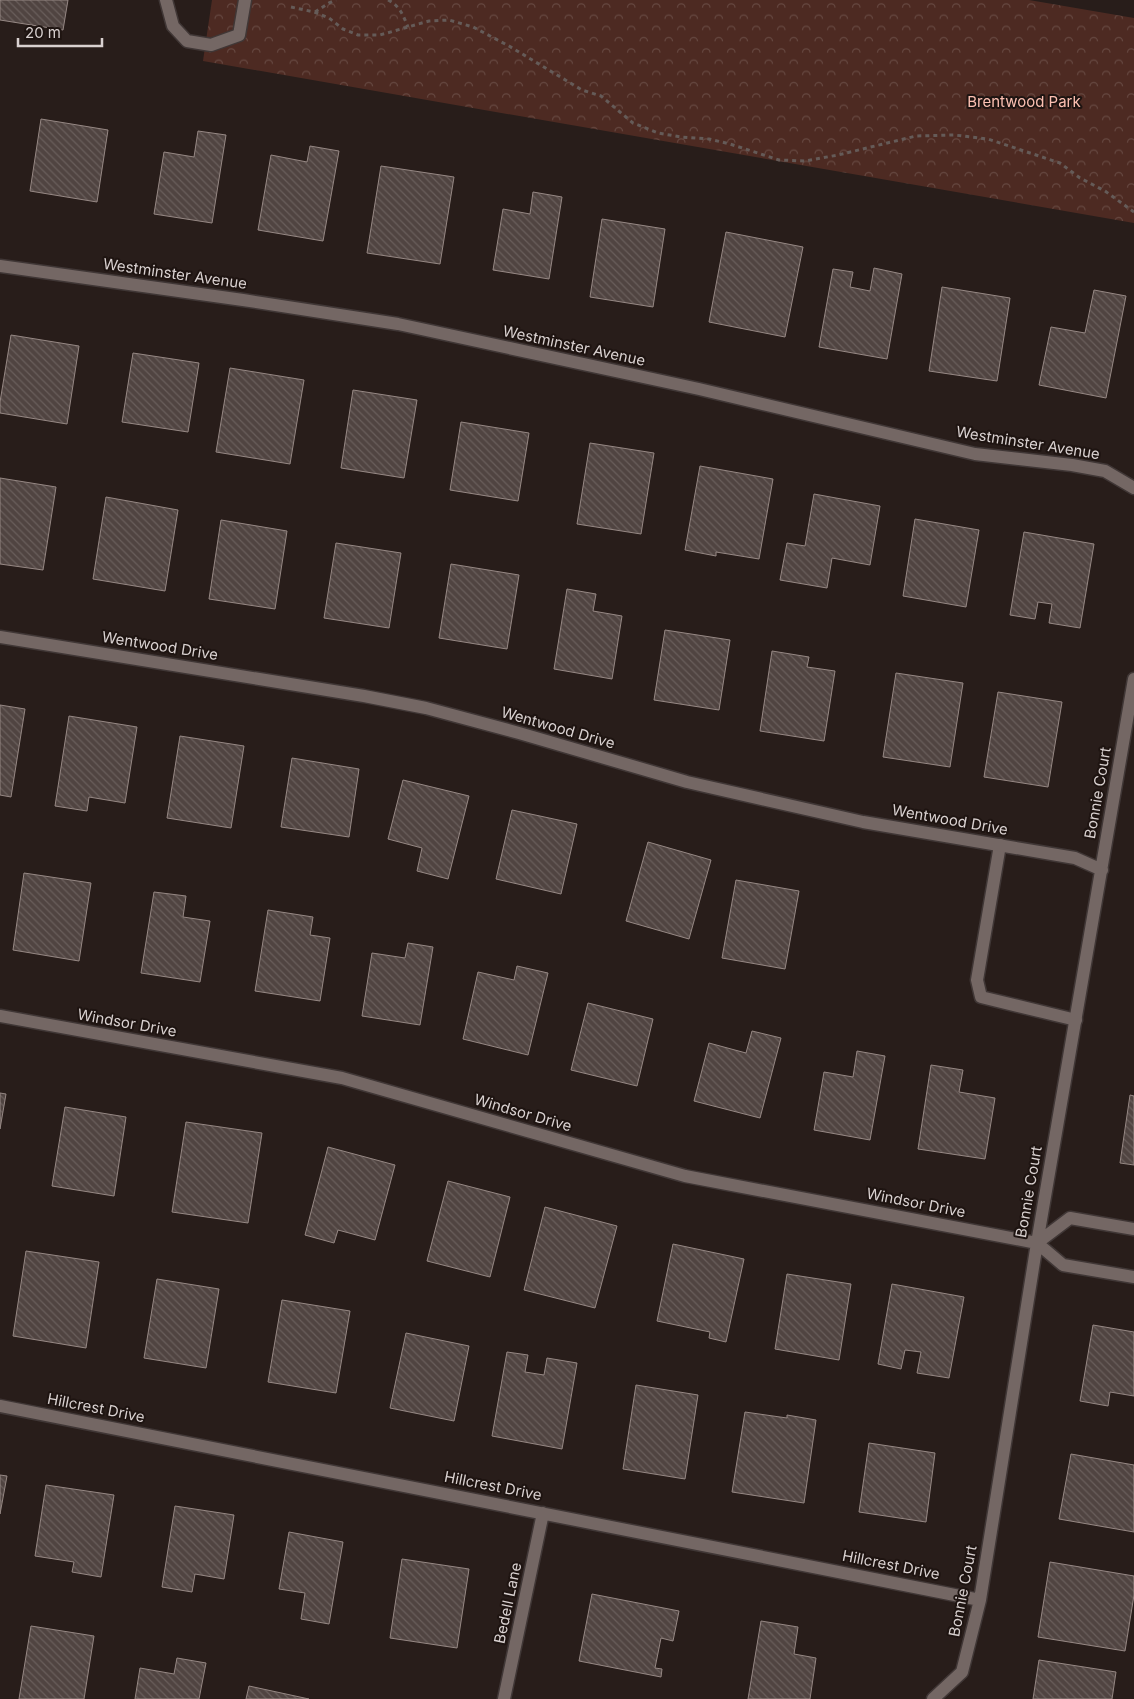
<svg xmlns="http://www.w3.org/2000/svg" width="1134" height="1699" font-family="Inter,sans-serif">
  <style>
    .forest { fill: url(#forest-crowns) }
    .building { fill: url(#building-back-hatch); stroke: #968884 }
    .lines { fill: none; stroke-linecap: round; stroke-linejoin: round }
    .service-casing { stroke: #403736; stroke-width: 15 }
    .minor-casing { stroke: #403736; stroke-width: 15 }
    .path { stroke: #655b58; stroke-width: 3; stroke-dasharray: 4 4; stroke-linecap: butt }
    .service { stroke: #746764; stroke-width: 12 }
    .minor { stroke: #746764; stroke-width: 12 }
    .labels { text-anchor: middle; stroke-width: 4; stroke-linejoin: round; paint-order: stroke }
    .park-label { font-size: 15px; fill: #fcc0b2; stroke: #1e1411 }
    .street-label { font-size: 15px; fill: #d9d1d0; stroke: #1e1411 }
  </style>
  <defs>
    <pattern id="forest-crowns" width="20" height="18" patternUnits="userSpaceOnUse" patternTransform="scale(1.25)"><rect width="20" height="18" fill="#4d2a22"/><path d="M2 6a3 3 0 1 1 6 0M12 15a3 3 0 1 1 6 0" fill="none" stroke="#664841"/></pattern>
    <pattern id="building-back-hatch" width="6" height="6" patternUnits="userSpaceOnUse" patternTransform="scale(1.25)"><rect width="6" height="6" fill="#504441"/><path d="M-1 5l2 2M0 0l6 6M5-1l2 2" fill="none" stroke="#695e5b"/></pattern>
  </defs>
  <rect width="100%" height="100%" fill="#281d1a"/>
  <path class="forest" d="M 212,0 L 1029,0 L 1134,18 L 1134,223 L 203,61 Z"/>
  <path class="building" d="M 0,0 L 68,0 L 63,30 L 0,20 Z
    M 41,119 L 108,130 L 97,202 L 30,191 Z
    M 198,131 L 226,135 L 212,223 L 154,214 L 164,152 L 194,157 Z
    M 310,146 L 339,151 L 323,241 L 258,230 L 271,155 L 307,162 Z
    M 381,166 L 454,177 L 440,264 L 367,253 Z
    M 533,192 L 562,197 L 549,279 L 493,270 L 503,209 L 530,214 Z
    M 602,219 L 665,229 L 653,307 L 590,297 Z
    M 726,232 L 803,247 L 785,337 L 709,322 Z
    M 874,268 L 902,274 L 887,359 L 819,347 L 833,269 L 853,272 L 850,287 L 870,291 Z
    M 942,287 L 1010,298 L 997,381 L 929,371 Z
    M 1094,290 L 1126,296 L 1106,398 L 1039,385 L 1051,327 L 1085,333 Z
    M 11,335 L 79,346 L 67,424 L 0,413 L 0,402 Z
    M 133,353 L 199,363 L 188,432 L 122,422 Z
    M 230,368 L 304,380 L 290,464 L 216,452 Z
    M 353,390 L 417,400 L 404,478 L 341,468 Z
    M 461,422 L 529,433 L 518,501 L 450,490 Z
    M 590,443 L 654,453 L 641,534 L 577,524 Z
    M 700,466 L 773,479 L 759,559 L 716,552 L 716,556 L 685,550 Z
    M 0,478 L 56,487 L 43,570 L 0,564 Z
    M 814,494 L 880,506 L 870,565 L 832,558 L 827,588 L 780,580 L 787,543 L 805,546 Z
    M 106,497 L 178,510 L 165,591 L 93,579 Z
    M 915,519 L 979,530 L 966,607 L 903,596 Z
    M 221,520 L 287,531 L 275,609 L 209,599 Z
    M 1024,532 L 1094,544 L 1080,628 L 1049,623 L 1052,604 L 1038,602 L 1035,619 L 1010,615 Z
    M 336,543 L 401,553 L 389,628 L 324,618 Z
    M 451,564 L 519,575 L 507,649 L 439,638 Z
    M 567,589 L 596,594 L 593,611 L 622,616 L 612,679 L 554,669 Z
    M 665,630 L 730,640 L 719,710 L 654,700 Z
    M 772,651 L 809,657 L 807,667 L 835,671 L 824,741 L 760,731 Z
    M 896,673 L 963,683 L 950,767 L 883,757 Z
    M 998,692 L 1062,702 L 1048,787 L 984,777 Z
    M 0,705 L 25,709 L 11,797 L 0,795 Z
    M 69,716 L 137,727 L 125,803 L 89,797 L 87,811 L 55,806 Z
    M 180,736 L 244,746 L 231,828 L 167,818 Z
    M 292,758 L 359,769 L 349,837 L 281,827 Z
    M 403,780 L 469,796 L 448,879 L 417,871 L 422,848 L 388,839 Z
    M 512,810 L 577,824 L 561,894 L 496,879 Z
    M 648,842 L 711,860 L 689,939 L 626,921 Z
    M 24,873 L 91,883 L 79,961 L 13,950 Z
    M 736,880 L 799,891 L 785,969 L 722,958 Z
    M 154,892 L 186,896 L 183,917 L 210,921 L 200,982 L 141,973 Z
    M 268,910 L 313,917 L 310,935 L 330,938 L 320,1001 L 255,991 Z
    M 408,943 L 433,947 L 420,1025 L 362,1016 L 372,953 L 405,958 Z
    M 517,966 L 548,973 L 528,1055 L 463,1039 L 478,972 L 514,980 Z
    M 588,1003 L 653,1019 L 637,1086 L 571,1070 Z
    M 752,1031 L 781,1038 L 760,1118 L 694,1101 L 709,1043 L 746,1053 Z
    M 857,1051 L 885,1056 L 870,1140 L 814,1130 L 824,1072 L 853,1077 Z
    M 931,1065 L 963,1070 L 959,1092 L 995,1098 L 985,1159 L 918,1149 Z
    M 0,1093 L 6,1094 L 0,1129 Z
    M 1130,1095 L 1134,1096 L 1134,1165 L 1120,1163 Z
    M 65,1107 L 126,1117 L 114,1196 L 52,1186 Z
    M 186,1122 L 262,1133 L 248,1223 L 172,1212 Z
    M 328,1147 L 395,1165 L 375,1240 L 338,1230 L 334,1243 L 305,1235 Z
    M 448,1181 L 510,1197 L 490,1277 L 427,1261 Z
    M 545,1207 L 617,1226 L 595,1308 L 524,1290 Z
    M 673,1244 L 744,1259 L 726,1342 L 709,1338 L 710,1332 L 657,1321 Z
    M 26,1251 L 99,1262 L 86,1348 L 13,1336 Z
    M 787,1274 L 851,1284 L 839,1360 L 775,1349 Z
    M 157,1279 L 219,1289 L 206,1368 L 144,1358 Z
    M 892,1284 L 964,1297 L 949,1378 L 917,1373 L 921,1352 L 905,1350 L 901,1369 L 878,1364 Z
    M 282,1300 L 350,1311 L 336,1393 L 268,1382 Z
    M 1093,1325 L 1134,1332 L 1134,1396 L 1110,1392 L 1108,1406 L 1080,1401 Z
    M 406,1333 L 469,1346 L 454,1421 L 390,1408 Z
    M 507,1352 L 528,1355 L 525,1372 L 544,1375 L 547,1358 L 577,1363 L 562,1449 L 492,1436 Z
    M 636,1385 L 698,1395 L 685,1479 L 623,1469 Z
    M 745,1412 L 787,1418 L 787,1415 L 816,1420 L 804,1503 L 732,1492 Z
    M 869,1443 L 935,1453 L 926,1522 L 859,1512 Z
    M 1071,1454 L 1134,1465 L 1134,1532 L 1059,1519 Z
    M 0,1475 L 7,1476 L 0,1514 Z
    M 46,1485 L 114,1495 L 101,1577 L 72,1572 L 74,1562 L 35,1556 Z
    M 175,1506 L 234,1515 L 224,1579 L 195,1574 L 192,1592 L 162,1587 Z
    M 289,1532 L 343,1542 L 329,1624 L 301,1619 L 305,1593 L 279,1589 Z
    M 402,1559 L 469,1569 L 457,1648 L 390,1638 Z
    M 1050,1562 L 1134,1576 L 1134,1595 L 1125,1651 L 1038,1637 Z
    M 592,1594 L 679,1611 L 673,1641 L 661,1638 L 655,1668 L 662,1669 L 661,1677 L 579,1661 Z
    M 761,1621 L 798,1627 L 794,1654 L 816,1658 L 810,1699 L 748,1699 Z
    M 31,1626 L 94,1636 L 84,1699 L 19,1699 Z
    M 177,1658 L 206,1663 L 199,1699 L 135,1699 L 140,1668 L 174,1674 Z
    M 1039,1660 L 1116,1672 L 1112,1699 L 1033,1699 Z
    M 249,1686 L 309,1699 L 246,1699 Z"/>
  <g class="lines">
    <g class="service-casing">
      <path id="service" d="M 166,0 L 173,26 L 187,41 L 211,45 L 239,35 L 245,0
        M 1000,845 L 977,980 L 981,997 L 1076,1020"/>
    </g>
    <g class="minor-casing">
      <path id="minor" d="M 0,266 L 243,300 L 398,324 L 699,389 L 975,454 L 1072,465 L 1105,471 L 1134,488
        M 0,637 L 364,696 L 426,708 L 519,733 L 687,782 L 863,822 L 1075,858 L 1102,870
        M 0,1016 L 342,1078 L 685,1176 L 1037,1243 L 1063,1265 L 1134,1277
        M 1037,1243 L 1070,1218 L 1134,1229
        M 0,1406 L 980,1600
        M 504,1699 L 543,1513
        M 933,1699 L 962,1672 L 980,1600 L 1037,1243 L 1134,679"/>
    </g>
    <path class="path" d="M 388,0 C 400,6 403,15 408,27
      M 291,7 L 314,12 L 329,18 L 343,29 L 358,35 L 380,35 L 429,21 L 449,20 L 473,27 L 509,46 L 582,90 L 601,96 L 633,123 L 658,133 L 681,137 L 709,139 L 730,144 L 779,160 L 805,161 L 838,155 L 916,136 L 954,135 L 988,139 L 1060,163 L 1080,178 L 1105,191 L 1134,212
      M 315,12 L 329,3 L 336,0"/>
    <use href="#service" class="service"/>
    <use href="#minor" class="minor"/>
  </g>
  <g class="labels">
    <g class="park-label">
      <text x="1024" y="107">Brentwood Park</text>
    </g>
    <g class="street-label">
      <text transform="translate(175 274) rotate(8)" y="5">Westminster Avenue</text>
      <text transform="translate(574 346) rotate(12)" y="5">Westminster Avenue</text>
      <text transform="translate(1028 443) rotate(9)" y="5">Westminster Avenue</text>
      <text transform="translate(160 646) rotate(9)" y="5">Wentwood Drive</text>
      <text transform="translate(558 728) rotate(16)" y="5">Wentwood Drive</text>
      <text transform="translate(1098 793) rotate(-80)" y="5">Bonnie Court</text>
      <text transform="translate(950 820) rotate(10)" y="5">Wentwood Drive</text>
      <text transform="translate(127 1023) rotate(10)" y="5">Windsor Drive</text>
      <text transform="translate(523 1113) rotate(16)" y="5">Windsor Drive</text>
      <text transform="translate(1029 1192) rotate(-80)" y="5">Bonnie Court</text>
      <text transform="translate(916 1203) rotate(11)" y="5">Windsor Drive</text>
      <text transform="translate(96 1408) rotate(11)" y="5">Hillcrest Drive</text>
      <text transform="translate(493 1486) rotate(11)" y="5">Hillcrest Drive</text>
      <text transform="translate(891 1565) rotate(11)" y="5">Hillcrest Drive</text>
      <text transform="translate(963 1591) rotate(-79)" y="5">Bonnie Court</text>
      <text transform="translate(508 1603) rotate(-78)" y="5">Bedell Lane</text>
    </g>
  </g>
  <path d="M18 38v8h84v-8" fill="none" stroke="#d9d1d0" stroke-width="2.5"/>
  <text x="25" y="38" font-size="15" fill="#d9d1d0" stroke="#1e1411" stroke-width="4" paint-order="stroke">20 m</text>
</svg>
